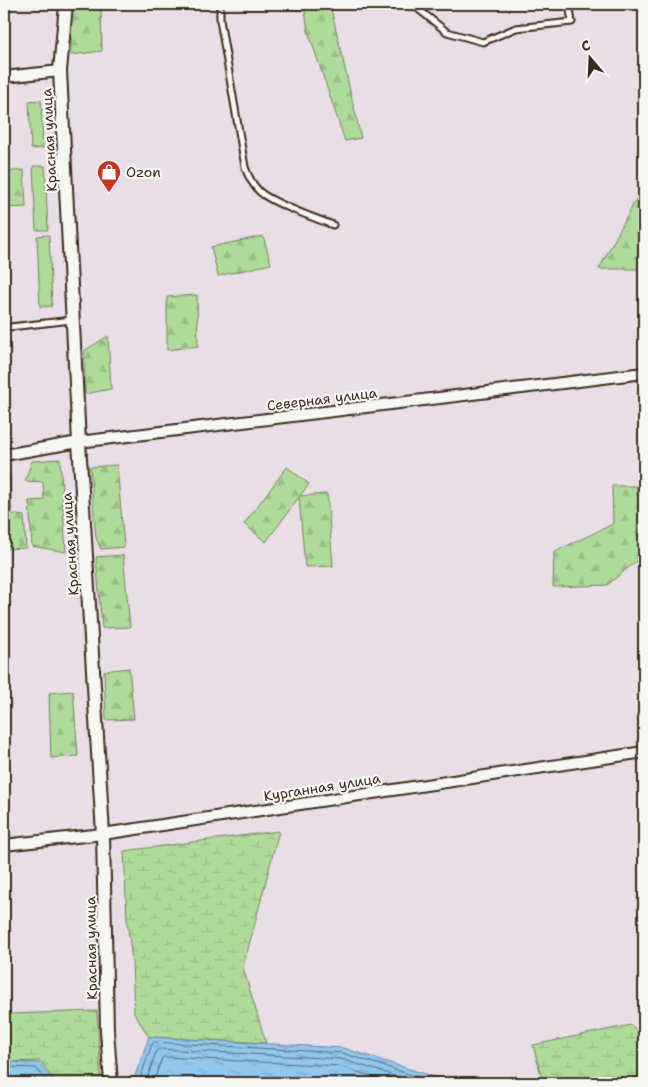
<svg xmlns="http://www.w3.org/2000/svg" width="648" height="1087" font-family="'Shantell Sans',sans-serif">
  <style>
    .grass { fill: #aedb9a; stroke: #74825c }
    .forest { fill: url(#forest-firs); stroke: #74825c }
    .wetland { fill: url(#wetland-marsh); stroke: #74825c }
    .water { fill: url(#water-ripples); stroke: #6d889b }
    .lines { fill: none; stroke-linecap: round; stroke-linejoin: round }
    .shore { stroke: #5d6971; stroke-width: 1 }
    .service-casing { stroke: #3b2a1e; stroke-width: 9 }
    .minor-casing { stroke: #3b2a1e; stroke-width: 14 }
    .tertiary-casing { stroke: #3b2a1e; stroke-width: 16 }
    .service { stroke: #f6f6f2; stroke-width: 5 }
    .minor { stroke: #f6f6f2; stroke-width: 10 }
    .tertiary { stroke: #f6f6f2; stroke-width: 12 }
    .labels { text-anchor: middle; stroke-width: 4.5; stroke-linejoin: round; paint-order: stroke }
    .street-label { font-size: 14px; fill: #3b2a1e; stroke: #f6f6f2 }
    .poi-label { font-size: 14px; fill: #3b2a1e; stroke: #f6f6f2; text-anchor: start }
  </style>
  <defs>
    <pattern id="forest-firs" width="22" height="20" patternUnits="userSpaceOnUse" patternTransform="scale(1.25)"><rect width="22" height="20" fill="#aedb9a"/><path d="M5 1l3.5 6h-7zM16 11l3.5 6h-7z" fill="#97bc84"/></pattern>
    <pattern id="wetland-marsh" width="20" height="14" patternUnits="userSpaceOnUse" patternTransform="scale(1.25)"><rect width="20" height="14" fill="#aedb9a"/><path d="M1 5h8M5 5V1M11 12h8M15 12V8" fill="none" stroke="#97bc84"/></pattern>
    <pattern id="water-ripples" width="26" height="14" patternUnits="userSpaceOnUse" patternTransform="scale(1.25)"><rect width="26" height="14" fill="#8fc7ee"/><path d="M2 4q2-2 4 0t4 0M15 11q2-2 4 0t4 0" fill="none" stroke="#7cabcc"/></pattern>
  </defs>
  <rect width="100%" height="100%" fill="#e9dde6"/>
  <filter id="ink" filterUnits="userSpaceOnUse"><feTurbulence type="fractalNoise" baseFrequency=".02" numOctaves="2"/><feDisplacementMap in="SourceGraphic" scale="10" xChannelSelector="R" yChannelSelector="G"/><feConvolveMatrix kernelMatrix="1 2 1 2 8 2 1 2 1" color-interpolation-filters="sRGB"/></filter>
  <g filter="url(#ink)">
    <path class="grass" d="M 41,100 L 43,148 L 31,149 L 29,101 Z
      M 33,166 L 45,166 L 48,230 L 36,230 Z
      M 49,235 L 52,306 L 40,307 L 37,236 Z"/>
    <path class="forest" d="M 71,4 L 101,4 L 102,51 L 71,55 Z
      M 270,4 L 330,4 L 361,138 L 345,141 L 308,31 L 305,11 L 271,6 Z
      M 24,170 L 26,207 L 4,208 L 4,172 Z
      M 641,190 L 644,190 L 644,269 L 599,269 Z
      M 263,236 L 271,264 L 218,276 L 211,247 Z
      M 197,295 L 198,346 L 167,350 L 167,297 Z
      M 108,336 L 111,389 L 85,394 L 84,351 Z
      M 60,459 L 66,552 L 32,546 L 29,501 L 44,500 L 43,482 L 25,481 L 32,461 Z
      M 117,465 L 124,547 L 101,549 L 96,538 L 90,467 Z
      M 287,467 L 309,484 L 300,496 L 327,494 L 333,566 L 305,567 L 299,497 L 266,542 L 244,524 Z
      M 10,474 L 12,514 L 24,516 L 26,548 L 4,549 L 4,475 Z
      M 612,486 L 636,486 L 644,529 L 644,555 L 607,585 L 553,587 L 554,552 L 613,524 Z
      M 123,555 L 130,627 L 102,628 L 96,557 Z
      M 129,668 L 134,719 L 106,720 L 104,671 Z
      M 73,691 L 78,756 L 51,758 L 49,693 Z"/>
    <path class="wetland" d="M 279,831 L 243,968 L 266,1043 L 149,1037 L 134,1013 L 132,961 L 127,920 L 124,851 Z
      M 97,1011 L 101,1083 L 56,1083 L 40,1061 L 8,1062 L 4,1065 L 4,1016 L 11,1014 Z
      M 631,1025 L 644,1037 L 644,1083 L 543,1083 L 533,1045 Z"/>
    <path class="water" d="M 149,1037 L 343,1048 L 454,1083 L 135,1083 L 134,1078 Z
      M 8,1062 L 39,1063 L 55,1083 L 4,1083 L 4,1065 Z"/>
    <g class="lines">
      <path class="shore" d="M 4,1069 L 10,1067 L 36,1068 L 49,1083
        M 139,1083 L 140,1079 L 152,1044 L 154,1042 L 342,1053 L 437,1083
        M 146,1083 L 156,1051 L 159,1049 L 341,1059 L 417,1083
        M 153,1083 L 162,1058 L 164,1057 L 339,1066 L 392,1083"/>
      <g class="service-casing">
        <path id="service" d="M 220,4 L 220,20 L 245,167 C 248,176 252,184 259,191 C 271,203 315,218 333,225
          M 412,4 L 447,32 L 483,42 L 516,28 L 572,22 L 569,4
          M 10,327 L 72,320"/>
      </g>
      <g class="minor-casing">
        <path id="minor" d="M 4,77 L 60,71
          M 4,455 L 79,442 L 644,373
          M 4,845 L 103,834 L 644,752"/>
      </g>
      <g class="tertiary-casing">
        <path id="tertiary" d="M 66,4 L 60,71 L 79,442 L 103,834 L 107,1031 L 111,1083"/>
      </g>
      <use href="#service" class="service"/>
      <use href="#minor" class="minor"/>
      <use href="#tertiary" class="tertiary"/>
    </g>
  </g>
  <defs>
    <g id="shop-pin" transform="scale(1.25)"><path d="M0 17L-7.5 6A9.5 9.5 0 1 1 7.5 6Z" fill="#c8321e" stroke="#f6f6f2"/><path d="M-5-2.5h2.3a2.7 3.5 0 0 1 5.4 0H5L5.5 6h-11ZM-1.5-2.5h3a1.5 2.3 0 0 0-3 0Z" fill="#fff"/></g>
  </defs>
  <g fill-rule="evenodd">
    <use href="#shop-pin" x="109" y="172"/>
  </g>
  <g class="labels">
    <g class="street-label">
      <text transform="translate(49 140) rotate(-93)" y="5">Красная улица</text>
      <text transform="translate(322 399) rotate(-7)" y="5">Северная улица</text>
      <text transform="translate(70 544) rotate(-94)" y="5">Красная улица</text>
      <text transform="translate(322 787) rotate(-9)" y="5">Курганная улица</text>
      <text transform="translate(91 948) rotate(-91)" y="5">Красная улица</text>
    </g>
    <g class="poi-label">
      <text x="126" y="177">Ozon</text>
    </g>
  </g>
  <rect width="648" height="1087" fill="none" stroke="#f6f6f2" stroke-width="20"/>
  <rect x="10" y="10" width="628" height="1067" fill="none" stroke="#3b2a1e" stroke-width="2" filter="url(#ink)"/>
  <g transform="translate(590 58) rotate(341)" stroke="#f6f6f2" stroke-width="4" paint-order="stroke">
  <path d="M0-4L9 19L0 12L-9 19Z" fill="#3b2a1e"/>
  <text y="-8" font-size="14" font-weight="bold" text-anchor="middle" fill="#3b2a1e">С</text>
  </g>
</svg>
